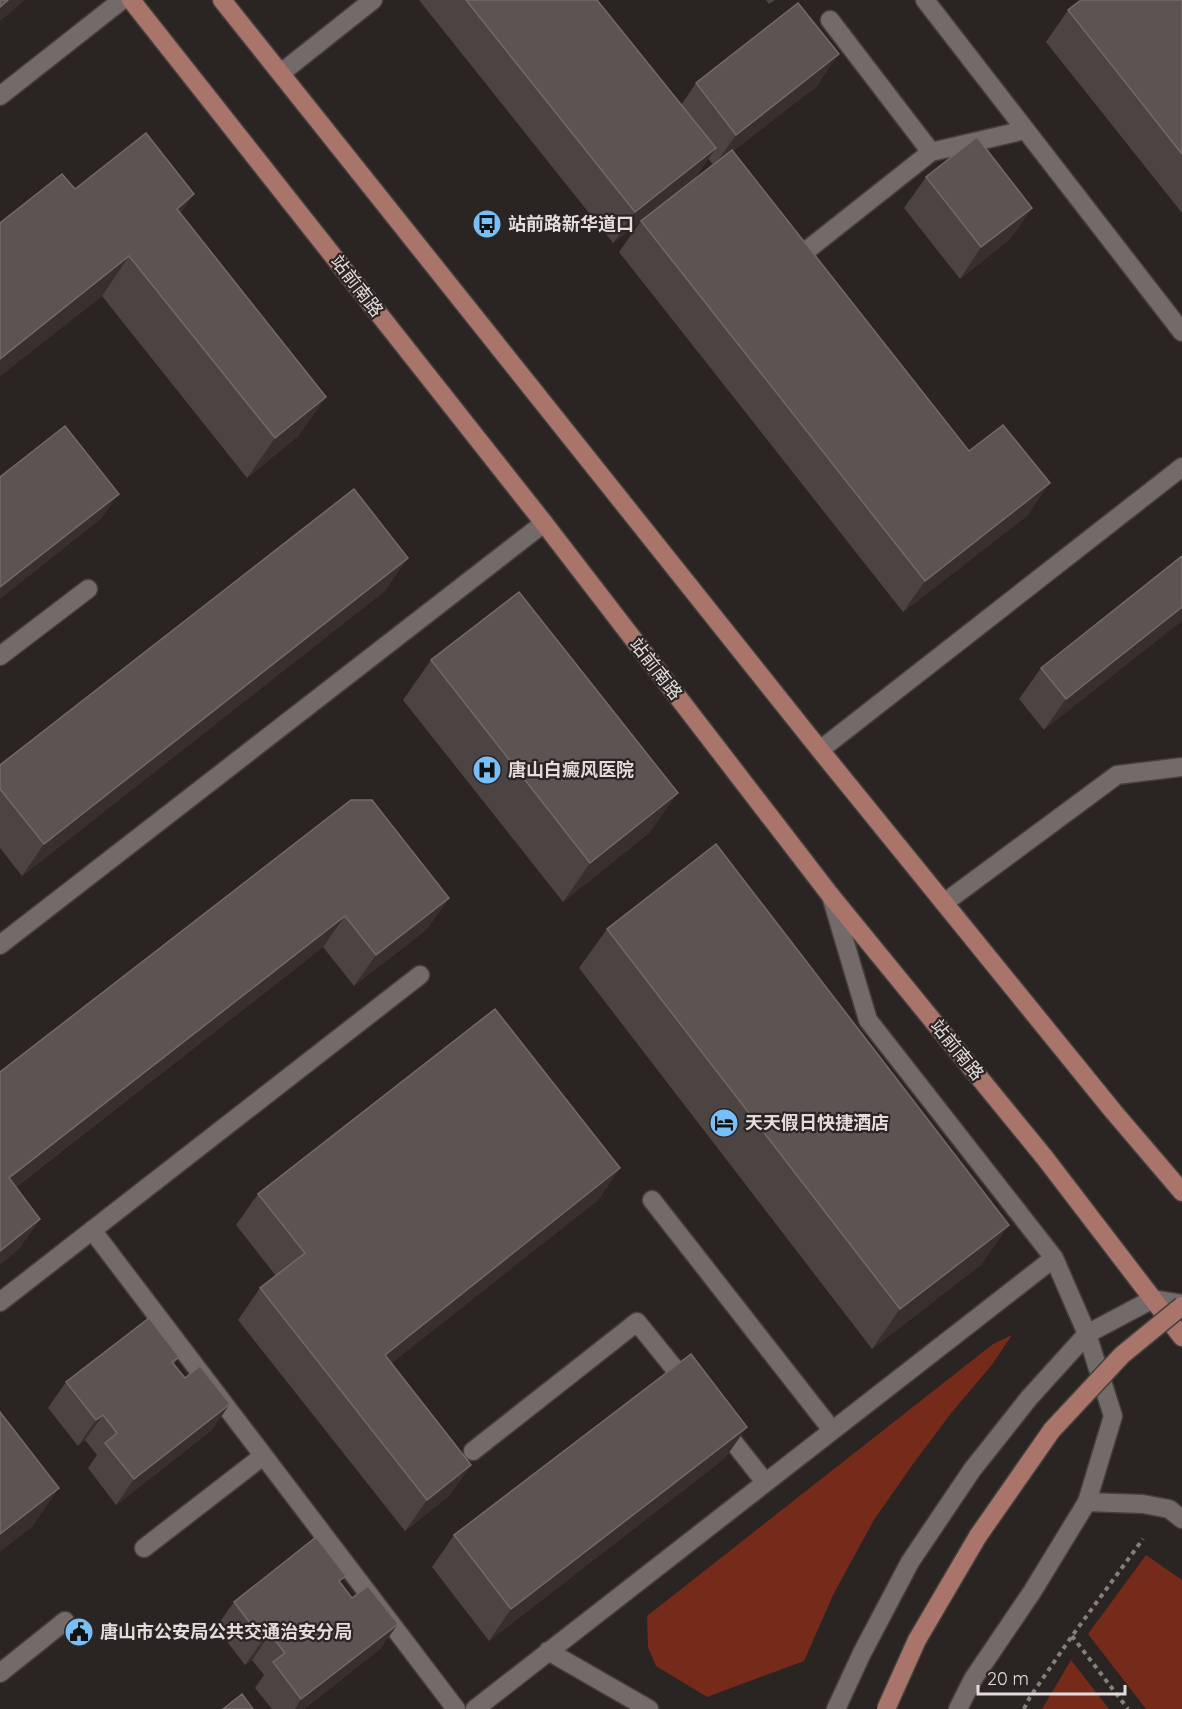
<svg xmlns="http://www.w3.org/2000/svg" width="1182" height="1709" font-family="Quicksand,'Noto Sans SC',sans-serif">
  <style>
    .green { fill: #752a1a }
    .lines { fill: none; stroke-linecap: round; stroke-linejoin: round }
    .service-casing { stroke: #453f3d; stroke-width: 21 }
    .minor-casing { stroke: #453f3d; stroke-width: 21 }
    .primary-casing { stroke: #453f3d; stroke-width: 21 }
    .path { stroke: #857f7e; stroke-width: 4; stroke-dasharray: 4.5 4.5; stroke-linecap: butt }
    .service { stroke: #736b69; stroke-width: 18 }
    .minor { stroke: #736b69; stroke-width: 18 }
    .primary { stroke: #a9756a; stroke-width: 18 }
    .primary-bridge-casing { stroke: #453f3d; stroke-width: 21; stroke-linecap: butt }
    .primary-bridge { stroke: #a9756a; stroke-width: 18 }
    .wall { fill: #4b4443; fill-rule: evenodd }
    .shaded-wall { fill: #37302f }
    .building { fill: #5c5453; stroke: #716a68; stroke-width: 1.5 }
    .labels { text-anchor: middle; stroke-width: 4.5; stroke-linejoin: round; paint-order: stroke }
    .poi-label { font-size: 18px; font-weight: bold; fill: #e2dddc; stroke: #2a2422; text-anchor: start }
    .street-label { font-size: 18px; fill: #e2dddc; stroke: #2a2422 }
  </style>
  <rect width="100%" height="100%" fill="#2a2422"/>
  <path class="green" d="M 1012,1335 L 991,1366 L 952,1412 L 913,1464 L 874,1520 L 834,1593 L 804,1661 L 707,1697 L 656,1666 L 648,1647 L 647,1616 L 993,1344 Z
    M 1146,1555 L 1182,1580 L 1182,1709 L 1146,1709 L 1088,1634 Z
    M 1071,1660 L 1109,1709 L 1042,1709 Z"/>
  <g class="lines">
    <g class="service-casing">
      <path id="service" d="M 925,0 L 1182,332
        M 830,20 L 931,152
        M 281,73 L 373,0
        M 811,247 L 931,152 L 1025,130
        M 0,656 L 88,589
        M 820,750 L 1182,467
        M 944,903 L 1117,775 L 1182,767
        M 652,1200 L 832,1430
        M 92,1230 L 456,1709
        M 0,1302 L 420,975
        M 720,1425 L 765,1482
        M 473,1451 L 637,1322 L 687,1384
        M 144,1548 L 263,1456
        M 0,1673 L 65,1621"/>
    </g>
    <g class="minor-casing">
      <path id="minor" d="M 0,96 L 122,0
        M 831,896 L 868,1020 L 1054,1258 L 1087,1334 L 1113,1416 L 1087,1502 L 1032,1592 L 973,1679 L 958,1709
        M 0,945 L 544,523
        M 1087,1502 L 1143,1504 L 1169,1509 L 1182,1519
        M 548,1651 L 649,1709
        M 475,1709 L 1054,1258
        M 836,1709 L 862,1653 L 910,1562 L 972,1470 L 1029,1398 L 1087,1334 L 1153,1299 L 1182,1304"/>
    </g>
    <g class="primary-casing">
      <path id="primary" d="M 131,0 L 544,523 L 831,896 L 1045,1158 L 1182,1337
        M 222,0 L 820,750 L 1113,1111 L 1182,1192"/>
    </g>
    <path class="path" d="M 1072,1636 L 1128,1709
      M 1024,1709 L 1030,1697 L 1072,1636 L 1143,1539"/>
    <use href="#service" class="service"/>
    <use href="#minor" class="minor"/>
    <use href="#primary" class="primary"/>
    <g class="primary-bridge-casing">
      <path id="primary-bridge" d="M 886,1709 L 917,1640 L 978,1536 L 1052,1430 L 1122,1355 L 1182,1306"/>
    </g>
    <use href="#primary-bridge" class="primary-bridge"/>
  </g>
  <path class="wall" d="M 419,0 L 597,0 L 681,105 L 696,83 L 817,86 L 733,151 L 969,451 L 1028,515 L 903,612 L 619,252 L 641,221 L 613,243 ZM 708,158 L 713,165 L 694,180 Z
    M 766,0 L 775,0 L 769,4 Z
    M 1182,0 L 1182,213 L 1046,42 L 1068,10 Z
    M 926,177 L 1032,208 L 1010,239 L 960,279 L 904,208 Z
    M 75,189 L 180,214 L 326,397 L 298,436 L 247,478 L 102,296 L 0,376 L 0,223 Z
    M 1182,556 L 1044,730 L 1019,699 L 1041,668 Z
    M 386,590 L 22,876 L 0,848 L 0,765 Z
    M 431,660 L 650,832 L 563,902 L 403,700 Z
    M 351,800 L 449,898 L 427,929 L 354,986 L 323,947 L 16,1187 L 40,1219 L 18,1250 L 0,1072 Z
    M 607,929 L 982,1264 L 872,1349 L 579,968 Z
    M 620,1168 L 598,1200 L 391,1363 L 471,1465 L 449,1496 L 405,1531 L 238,1320 L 260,1288 L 276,1276 L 236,1225 L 258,1194 Z
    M 179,1357 L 174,1364 L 212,1430 L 116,1505 L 88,1468 L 97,1455 L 85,1440 L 78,1446 L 48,1408 L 66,1382 Z
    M 747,1427 L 725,1458 L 489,1641 L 432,1567 L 454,1535 Z
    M 341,1583 L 352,1598 L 398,1624 L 380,1649 L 304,1709 L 272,1709 L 255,1688 L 264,1675 L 252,1660 L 245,1665 L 216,1627 L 234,1602 Z"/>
  <path class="shaded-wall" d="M 8,0 L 24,0 L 22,3 L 0,21 L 0,7 Z
    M 839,54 L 817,86 L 714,166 L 736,135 Z
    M 716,148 L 694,180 L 613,243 L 635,212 Z
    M 194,194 L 166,234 L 177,209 Z
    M 1032,208 L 1010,239 L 960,279 L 981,247 Z
    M 129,256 L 102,296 L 0,376 L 0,359 Z
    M 326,397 L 298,436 L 247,478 L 275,438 Z
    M 1050,483 L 1028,515 L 903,612 L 925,581 Z
    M 119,494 L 101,519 L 0,599 L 0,587 Z
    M 408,558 L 386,590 L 22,876 L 44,844 Z
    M 1182,607 L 1182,621 L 1044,730 L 1066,699 Z
    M 678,793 L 650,832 L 563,902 L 590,863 Z
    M 449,898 L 427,929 L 354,986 L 376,955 Z
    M 345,916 L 323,947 L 0,1199 L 9,1178 Z
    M 620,1168 L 598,1200 L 363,1386 L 385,1355 Z
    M 40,1219 L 18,1250 L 0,1265 L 0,1251 Z
    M 1009,1225 L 982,1264 L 872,1349 L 900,1309 Z
    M 230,1404 L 212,1430 L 116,1505 L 134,1479 Z
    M 103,1415 L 85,1440 L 78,1446 L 96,1420 Z
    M 747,1427 L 725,1458 L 489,1641 L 511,1609 Z
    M 471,1465 L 449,1496 L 405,1531 L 427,1500 Z
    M 59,1488 L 32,1527 L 0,1552 L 0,1534 Z
    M 398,1624 L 380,1649 L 304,1709 L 295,1709 L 301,1699 Z
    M 270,1634 L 252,1660 L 245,1665 L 263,1640 Z"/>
  <path class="building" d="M 0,0 L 8,0 L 0,7 Z
    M 466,0 L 597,0 L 716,148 L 635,212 Z
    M 1081,0 L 1182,0 L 1182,154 L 1068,10 Z
    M 798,3 L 839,54 L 736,135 L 696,83 Z
    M 146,133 L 194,194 L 177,209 L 326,397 L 275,438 L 129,256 L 0,359 L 0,223 L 62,174 L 75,189 Z
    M 977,137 L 1032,208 L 981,247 L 926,177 Z
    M 732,150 L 969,451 L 1003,425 L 1050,483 L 925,581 L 641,221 Z
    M 65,426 L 119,494 L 0,587 L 0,477 Z
    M 354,489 L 408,558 L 44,844 L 0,789 L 0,765 Z
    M 1182,556 L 1182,607 L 1066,699 L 1041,668 Z
    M 519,592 L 678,793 L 590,863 L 431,660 Z
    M 351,800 L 372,800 L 449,898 L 376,955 L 345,916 L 9,1178 L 40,1219 L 0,1251 L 0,1072 Z
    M 716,844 L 1009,1225 L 900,1309 L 607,929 Z
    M 495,1009 L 620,1168 L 385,1355 L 471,1465 L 427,1500 L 260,1288 L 305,1253 L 258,1194 Z
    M 149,1318 L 179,1357 L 172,1362 L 185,1378 L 200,1366 L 230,1404 L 134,1479 L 105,1443 L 117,1433 L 103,1415 L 96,1420 L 66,1382 Z
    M 691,1354 L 747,1427 L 511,1609 L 454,1535 Z
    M 0,1412 L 59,1488 L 0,1534 Z
    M 316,1537 L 346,1576 L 339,1581 L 352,1598 L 368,1586 L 398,1624 L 301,1699 L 273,1662 L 285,1653 L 270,1634 L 263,1640 L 234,1602 Z
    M 242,1694 L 253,1709 L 223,1709 Z"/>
  <defs>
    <g id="bus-disc" transform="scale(1.5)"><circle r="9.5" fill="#78bff7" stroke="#2a2422"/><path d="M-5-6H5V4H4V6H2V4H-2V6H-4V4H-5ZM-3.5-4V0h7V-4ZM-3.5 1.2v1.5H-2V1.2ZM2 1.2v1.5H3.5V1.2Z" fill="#111"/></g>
    <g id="hospital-disc" transform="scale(1.5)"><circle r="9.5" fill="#78bff7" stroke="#2a2422"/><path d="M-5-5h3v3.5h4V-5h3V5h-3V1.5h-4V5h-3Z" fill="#111"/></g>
    <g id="hotel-disc" transform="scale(1.5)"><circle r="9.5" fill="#78bff7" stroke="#2a2422"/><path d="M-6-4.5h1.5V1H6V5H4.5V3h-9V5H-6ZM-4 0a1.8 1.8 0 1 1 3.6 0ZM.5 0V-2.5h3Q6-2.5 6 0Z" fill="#111"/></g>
    <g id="civic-disc" transform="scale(1.5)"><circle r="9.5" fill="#78bff7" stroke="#2a2422"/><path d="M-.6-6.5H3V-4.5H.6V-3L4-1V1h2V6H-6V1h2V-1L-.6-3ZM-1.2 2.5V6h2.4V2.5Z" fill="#111"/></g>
  </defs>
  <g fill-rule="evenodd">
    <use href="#bus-disc" x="487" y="224"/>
    <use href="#hospital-disc" x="487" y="770"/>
    <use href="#hotel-disc" x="724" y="1123"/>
    <use href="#civic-disc" x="79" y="1632"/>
  </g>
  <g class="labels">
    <g class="poi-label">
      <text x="508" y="230">站前路新华道口</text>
      <text x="508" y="776">唐山白癜风医院</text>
      <text x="745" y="1129">天天假日快捷酒店</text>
      <text x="100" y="1638">唐山市公安局公共交通治安分局</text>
    </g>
    <g class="street-label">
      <text transform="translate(357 286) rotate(52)" y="6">站前南路</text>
      <text transform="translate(656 669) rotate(52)" y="6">站前南路</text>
      <text transform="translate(957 1050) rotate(51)" y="6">站前南路</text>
    </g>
  </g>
  <path d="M978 1685v9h147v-9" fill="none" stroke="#e2dddc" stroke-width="3"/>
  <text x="987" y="1685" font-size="18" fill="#e2dddc" stroke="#2a2422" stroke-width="4.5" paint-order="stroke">20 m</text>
</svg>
